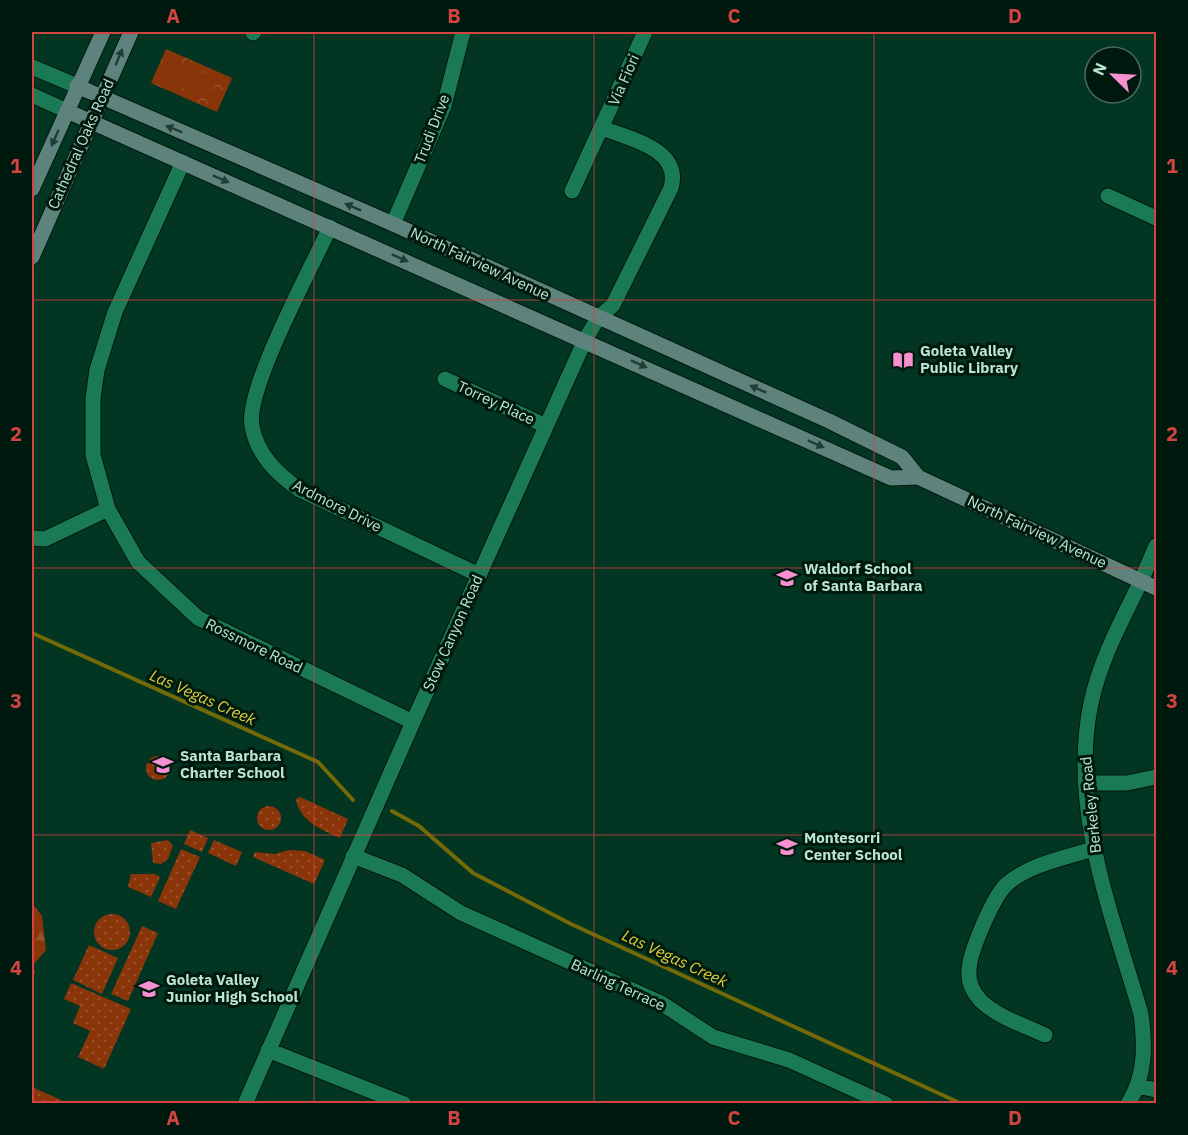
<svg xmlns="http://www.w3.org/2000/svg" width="1188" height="1135" font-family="'IBM Plex Sans',sans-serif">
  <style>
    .grass { fill: url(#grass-dots) }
    .forest { fill: url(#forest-firs) }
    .park { fill: url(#park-crowns) }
    .garden { fill: #893509 }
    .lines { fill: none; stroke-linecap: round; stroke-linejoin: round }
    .stream { stroke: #726908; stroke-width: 4 }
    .minor-casing { stroke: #00190e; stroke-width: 17 }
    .tertiary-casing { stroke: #00190e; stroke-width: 17 }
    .secondary-casing { stroke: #00190e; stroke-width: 17 }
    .minor { stroke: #1b7a56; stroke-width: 15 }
    .tertiary { stroke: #1b7a56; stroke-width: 15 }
    .secondary { stroke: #5e837c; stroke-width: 15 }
    .oneway { fill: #213e34 }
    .grid { fill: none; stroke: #d24441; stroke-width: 1.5; stroke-opacity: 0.55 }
    .labels { text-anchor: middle; stroke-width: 6; stroke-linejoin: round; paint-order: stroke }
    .street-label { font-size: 15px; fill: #bce5d0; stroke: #00190e }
    .poi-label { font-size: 15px; font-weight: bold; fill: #bce5d0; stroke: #00190e; text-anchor: start }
    .water-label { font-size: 16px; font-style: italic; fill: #e0d039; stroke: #00190e }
    .neatline { fill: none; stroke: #d24441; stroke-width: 2 }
    .grid-label { font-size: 20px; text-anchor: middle; font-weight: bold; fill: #d24441 }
  </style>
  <defs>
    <pattern id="grass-dots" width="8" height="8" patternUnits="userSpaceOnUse" patternTransform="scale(1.5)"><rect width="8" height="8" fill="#893509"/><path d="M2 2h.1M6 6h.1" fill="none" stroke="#98522c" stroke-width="1.8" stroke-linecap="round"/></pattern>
    <pattern id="forest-firs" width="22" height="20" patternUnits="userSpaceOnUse" patternTransform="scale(1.5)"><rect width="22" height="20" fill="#893509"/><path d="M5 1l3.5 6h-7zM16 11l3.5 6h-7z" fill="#98522c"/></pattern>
    <pattern id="park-crowns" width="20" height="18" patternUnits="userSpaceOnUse" patternTransform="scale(1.5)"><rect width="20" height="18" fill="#893509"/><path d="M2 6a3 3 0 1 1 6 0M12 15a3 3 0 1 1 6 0" fill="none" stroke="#98522c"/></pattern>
  </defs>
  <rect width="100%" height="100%" fill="#023522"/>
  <path class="grass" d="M146 768a12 12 0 1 1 24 0a12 12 0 1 1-24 0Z
    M 300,797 L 348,819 L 340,838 C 322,830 299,821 296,799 Z
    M257 818a12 12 0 1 1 24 0a12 12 0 1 1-24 0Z
    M 190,830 L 208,838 L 202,852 L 184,844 Z
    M 168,840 L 173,846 L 168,859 L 161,864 L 153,863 L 151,843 Z
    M 214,840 L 242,852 L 236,866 L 208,853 Z
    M 181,849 L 200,857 L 176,909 L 158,901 Z
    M 289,850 L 305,851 L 325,860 L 314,884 L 253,857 L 255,852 L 275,854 Z
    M 131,874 L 154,874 L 160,877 L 151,897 L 128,887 Z
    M94 932a18 18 0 1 1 36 0a18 18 0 1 1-36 0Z
    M 142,926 L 158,933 L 128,1001 L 111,994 Z
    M 89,945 L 118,958 L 102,994 L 73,980 Z
    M 71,983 L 131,1009 L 104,1069 L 78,1057 L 90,1031 L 73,1023 L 80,1006 L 64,999 Z
    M 32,1087 L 68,1103 L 32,1103 Z"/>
  <path class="forest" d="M 32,903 L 42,916 L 46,950 L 33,965 L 35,973 L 32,980 Z"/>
  <path class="park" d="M 166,49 L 232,78 L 217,112 L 151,83 Z"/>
  <path class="garden" d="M 174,60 L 217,78 L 209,99 L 165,81 Z"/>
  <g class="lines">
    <path class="stream" d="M 32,633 L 318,762 L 353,800
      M 392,811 L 419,826 L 473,873 L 571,924 L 962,1104"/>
    <g class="minor-casing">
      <path id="minor" d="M 253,33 L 254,32
        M 183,162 L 115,312 L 97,370 L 93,398 L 93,455 L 108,509 L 138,562 L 198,618 L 413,722
        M 572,191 L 645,32
        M 1108,196 L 1156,218
        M 393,224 L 444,106 L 463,32
        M 330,227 C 312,267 245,389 252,426 C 257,455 277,474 300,490 L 479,575
        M 445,379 L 546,426
        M 32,538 L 45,539 L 108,509
        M 1085,783 L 1127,783 L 1156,777
        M 353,856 L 402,875 L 461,913 L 661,1003 L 713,1037 L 789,1060 L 886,1104
        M 1045,1035 C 1024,1025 997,1017 980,1000 C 973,992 968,982 969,971 C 969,953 994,894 1008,883 C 1031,864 1065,858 1093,849
        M 268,1050 L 404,1104
        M 1138,1086 L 1156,1090
        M 245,1104 L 413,722 L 585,340 L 598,318 L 613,305 L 671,188 C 682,149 630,139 602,128
        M 1128,1104 C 1146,1075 1145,1046 1141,1014 C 1112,914 1069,809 1091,703 C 1100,660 1122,620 1141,581"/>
    </g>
    <g class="tertiary-casing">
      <path id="tertiary" d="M 32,67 L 77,86
        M 32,95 L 67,111
        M 1141,581 L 1156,546"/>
    </g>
    <g class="secondary-casing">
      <path id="secondary" d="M 77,86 L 393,224 L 829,421 L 902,457 L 918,477 L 1156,588
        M 67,111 L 891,478 L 918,477
        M 32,189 L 103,32
        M 32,257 L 131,32"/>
    </g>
    <use href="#minor" class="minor"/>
    <use href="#tertiary" class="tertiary"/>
    <use href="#secondary" class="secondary"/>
  </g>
  <defs><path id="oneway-solid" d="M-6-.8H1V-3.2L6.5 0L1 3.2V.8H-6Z" transform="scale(1.5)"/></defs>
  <g class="oneway">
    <use href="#oneway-solid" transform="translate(119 57) rotate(-67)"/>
    <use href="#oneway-solid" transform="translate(174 129) rotate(-158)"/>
    <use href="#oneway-solid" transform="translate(55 138) rotate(114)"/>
    <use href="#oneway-solid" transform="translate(221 179) rotate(24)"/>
    <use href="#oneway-solid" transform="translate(353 207) rotate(-156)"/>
    <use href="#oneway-solid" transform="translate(400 258) rotate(24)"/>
    <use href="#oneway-solid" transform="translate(639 364) rotate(24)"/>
    <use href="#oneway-solid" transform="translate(758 389) rotate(-156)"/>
    <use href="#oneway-solid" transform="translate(816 444) rotate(24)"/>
  </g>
  <path class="grid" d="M 314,32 L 314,1104M 594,32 L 594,1104M 874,32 L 874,1104M 32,300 L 1156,300M 32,568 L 1156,568M 32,835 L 1156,835"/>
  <defs>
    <g id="library-bare" transform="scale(1.62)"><path d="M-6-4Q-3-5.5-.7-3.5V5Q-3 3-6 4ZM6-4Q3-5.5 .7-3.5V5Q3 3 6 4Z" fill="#f690d0" stroke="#00190e" stroke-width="2.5" paint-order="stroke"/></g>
    <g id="school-bare" transform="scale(1.62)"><path d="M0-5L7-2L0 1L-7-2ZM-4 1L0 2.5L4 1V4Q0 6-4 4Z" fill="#f690d0" stroke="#00190e" stroke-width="2.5" paint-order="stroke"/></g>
  </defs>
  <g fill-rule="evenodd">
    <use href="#library-bare" x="903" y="360"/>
    <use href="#school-bare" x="787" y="578"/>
    <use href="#school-bare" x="163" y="765"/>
    <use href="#school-bare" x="787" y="847"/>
    <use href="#school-bare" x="149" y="989"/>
  </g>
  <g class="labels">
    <g class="street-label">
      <text transform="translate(624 80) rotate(-66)" y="5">Via Fiori</text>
      <text transform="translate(432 129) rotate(-69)" y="5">Trudi Drive</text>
      <text transform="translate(81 144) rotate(-66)" y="5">Cathedral Oaks Road</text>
      <text transform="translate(480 264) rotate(25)" y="5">North Fairview Avenue</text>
      <text transform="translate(496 403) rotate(25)" y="5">Torrey Place</text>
      <text transform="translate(337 506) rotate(27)" y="5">Ardmore Drive</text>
      <text transform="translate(1037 532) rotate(25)" y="5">North Fairview Avenue</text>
      <text transform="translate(453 633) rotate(-66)" y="5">Stow Canyon Road</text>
      <text transform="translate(254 646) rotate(26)" y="5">Rossmore Road</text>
      <text transform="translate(1091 805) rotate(-96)" y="5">Berkeley Road</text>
      <text transform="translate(618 985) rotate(25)" y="5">Barling Terrace</text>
    </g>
    <g class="poi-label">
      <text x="920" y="356">Goleta Valley<tspan x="920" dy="17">Public Library</tspan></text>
      <text x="804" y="574">Waldorf School<tspan x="804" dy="17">of Santa Barbara</tspan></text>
      <text x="180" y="761">Santa Barbara<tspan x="180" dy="17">Charter School</tspan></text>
      <text x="804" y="843">Montesorri<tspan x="804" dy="17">Center School</tspan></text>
      <text x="166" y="985">Goleta Valley<tspan x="166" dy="17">Junior High School</tspan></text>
    </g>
    <g class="water-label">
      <text transform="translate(203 697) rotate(24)" y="6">Las Vegas Creek</text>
      <text transform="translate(675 958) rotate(25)" y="6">Las Vegas Creek</text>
    </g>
  </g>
  <rect width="1188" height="1135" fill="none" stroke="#00190e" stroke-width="66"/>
  <g transform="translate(1113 75) rotate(294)"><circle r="28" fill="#00190e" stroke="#4b6b5c" stroke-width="1.5"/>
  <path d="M0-4.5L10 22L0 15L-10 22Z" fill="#f690d0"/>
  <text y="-9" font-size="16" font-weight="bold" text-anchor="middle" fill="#bce5d0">N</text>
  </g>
  <rect x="33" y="33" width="1122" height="1069" class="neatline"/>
  <g class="grid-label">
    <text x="173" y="23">A</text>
    <text x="454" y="23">B</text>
    <text x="734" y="23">C</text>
    <text x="1015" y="23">D</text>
    <text x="16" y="173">1</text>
    <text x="1172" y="173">1</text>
    <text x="16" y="441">2</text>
    <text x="1172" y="441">2</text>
    <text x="16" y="708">3</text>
    <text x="1172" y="708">3</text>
    <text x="16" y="975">4</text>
    <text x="1172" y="975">4</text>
    <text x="173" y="1125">A</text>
    <text x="454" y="1125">B</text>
    <text x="734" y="1125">C</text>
    <text x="1015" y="1125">D</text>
  </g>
</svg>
